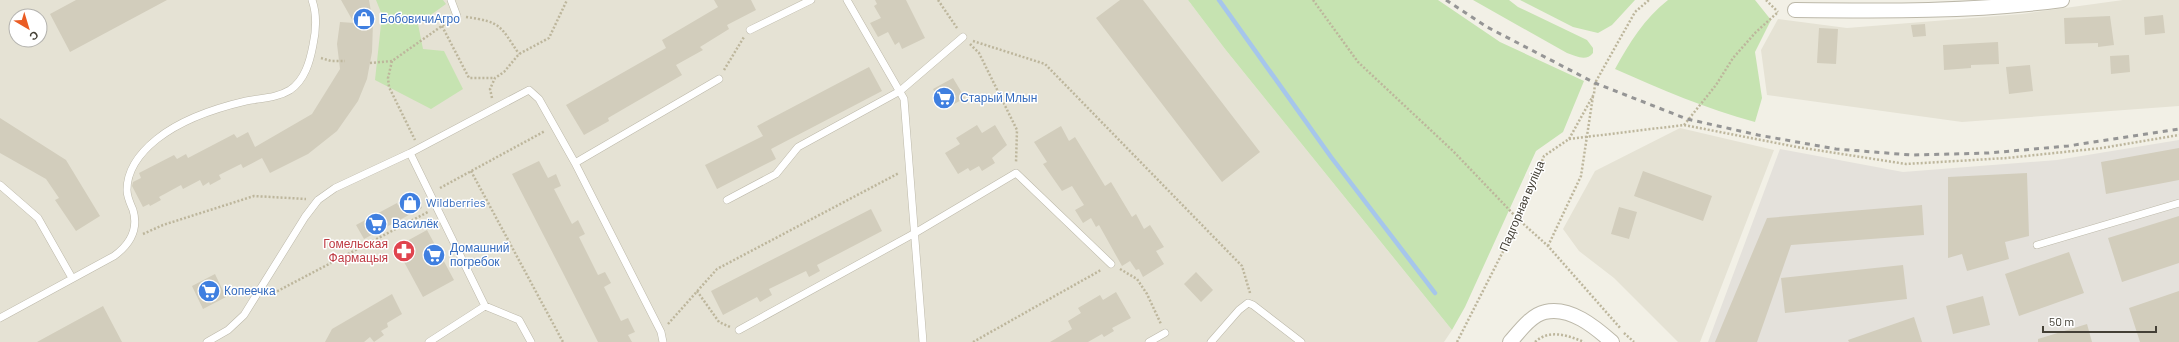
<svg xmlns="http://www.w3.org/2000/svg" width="2179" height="342" font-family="Barlow,sans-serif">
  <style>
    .residential { fill: #e5e2d4; fill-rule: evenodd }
    .industrial { fill: #e4e1db }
    .green { fill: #c6e3b1 }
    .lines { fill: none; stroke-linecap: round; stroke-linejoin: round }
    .stream { stroke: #a6c6eb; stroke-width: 4.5 }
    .building { fill: #d2cdbc }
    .lane-casing { stroke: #bcb8a9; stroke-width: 8 }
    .street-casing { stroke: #bcb8a9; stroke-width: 16 }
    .path { stroke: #bdb69c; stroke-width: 2.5; stroke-dasharray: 2 2; stroke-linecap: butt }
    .lane { stroke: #fff; stroke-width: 7 }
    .street { stroke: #fff; stroke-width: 14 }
    .rail { stroke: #959595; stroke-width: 3; stroke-dasharray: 5 5; stroke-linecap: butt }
    .labels { text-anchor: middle; stroke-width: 3; stroke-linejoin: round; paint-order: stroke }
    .shop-label { font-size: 12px; fill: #366cbe; stroke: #fff; text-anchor: start }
    .street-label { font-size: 12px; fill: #444036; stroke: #fff }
    .health-label { font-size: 12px; fill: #be3a42; stroke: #fff; text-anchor: end }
  </style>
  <rect width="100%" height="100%" fill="#f2f0e6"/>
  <path class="residential" d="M 0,0 L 1188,0 L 1225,49 L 1452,330 L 1444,342 L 0,342 ZM 16,16 L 40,16 L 40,40 L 16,40 Z
    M 2123,0 L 2179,0 L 2179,106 L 1962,122 L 1767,95 L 1761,50 L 1778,19 L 1847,28 L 2022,14 Z
    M 1680,128 L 1774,150 L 1700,342 L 1678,342 L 1614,278 L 1579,251 L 1563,229 L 1595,171 Z"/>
  <path class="industrial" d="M 2179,140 L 2179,342 L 1708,342 L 1780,149 L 1903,172 L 2057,160 Z"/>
  <path class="green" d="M 376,0 L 443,0 L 446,4 L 418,24 L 423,49 L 444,51 L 463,89 L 431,109 L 375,80 L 382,15 Z
    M 1188,0 L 1438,0 L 1500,42 L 1584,81 L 1563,132 L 1536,151 L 1465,307 L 1452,330 L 1225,49 Z
    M 1473,0 L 1509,0 L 1518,7 L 1587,40 L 1593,48 L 1593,53 C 1586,62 1576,56 1567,53 Z
    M 1520,0 L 1635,0 L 1612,25 L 1598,33 L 1573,27 Z
    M 1668,0 L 1755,0 L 1771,20 L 1755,52 L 1762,98 L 1755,122 C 1706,109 1661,89 1615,69 C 1630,42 1644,19 1668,0 Z"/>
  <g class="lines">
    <path class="stream" d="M 1219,0 L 1331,157 L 1435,293"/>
  </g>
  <path class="building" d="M 76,0 L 167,0 L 70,52 L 50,14 Z
    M 341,0 L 369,0 L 373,23 L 372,52 L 367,79 L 358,101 L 337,131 L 308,154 L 270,173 L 262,158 L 243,168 L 241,164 L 219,175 L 221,179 L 210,185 L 209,182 L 203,186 L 200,180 L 183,189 L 181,185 L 159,197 L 161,200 L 150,206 L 149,204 L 143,207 L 132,186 L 133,182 L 141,178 L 139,173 L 174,155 L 177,159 L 186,154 L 188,158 L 234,134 L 237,138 L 248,132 L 255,147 L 312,114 L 340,69 L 337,44 L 340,22 L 354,23 Z
    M 714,0 L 751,0 L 756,10 L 727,25 L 729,29 L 700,47 L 703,50 L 676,65 L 682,75 L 608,118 L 609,121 L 584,135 L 566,105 L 666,48 L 662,40 L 718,7 Z
    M 875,0 L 906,0 L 925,38 L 902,49 L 899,42 L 895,45 L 888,32 L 878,37 L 870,23 L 881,18 L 874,6 L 877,4 Z
    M 1120,0 L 1143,0 L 1260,152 L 1222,182 L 1096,18 Z
    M 2163,15 L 2165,33 L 2145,35 L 2144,17 Z
    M 2110,16 L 2114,45 L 2098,47 L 2098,43 L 2065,44 L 2064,18 Z
    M 1925,24 L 1926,36 L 1913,37 L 1911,25 Z
    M 1819,28 L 1838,29 L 1836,64 L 1817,63 Z
    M 1998,42 L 1999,64 L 1971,65 L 1971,68 L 1944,70 L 1943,45 Z
    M 2129,55 L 2130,72 L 2111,74 L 2110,56 Z
    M 2030,65 L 2033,91 L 2009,94 L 2006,67 Z
    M 869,67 L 882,91 L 771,149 L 776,159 L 717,189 L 705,165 L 763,136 L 757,126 Z
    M 953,78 L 965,98 L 945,109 L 933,89 Z
    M 0,118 L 66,160 L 100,216 L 76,231 L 55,200 L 59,198 L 46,179 L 0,153 Z
    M 977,125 L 982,133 L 995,125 L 1007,145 L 992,158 L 995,163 L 982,171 L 979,166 L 970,171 L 968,168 L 958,174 L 945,153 L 960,144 L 956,138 Z
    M 1061,126 L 1069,141 L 1075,137 L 1105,186 L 1111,182 L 1132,217 L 1136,214 L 1144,229 L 1150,225 L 1164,247 L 1156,251 L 1164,264 L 1143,277 L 1139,269 L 1136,270 L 1130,261 L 1122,266 L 1099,225 L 1096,227 L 1091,218 L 1083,223 L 1075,210 L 1084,205 L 1072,186 L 1062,191 L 1043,164 L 1047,162 L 1034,142 Z
    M 2179,148 L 2179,180 L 2106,194 L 2101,162 Z
    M 539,161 L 548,178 L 556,174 L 561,186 L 554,189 L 572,224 L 578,220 L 585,234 L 579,237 L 598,275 L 605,272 L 611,283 L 604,287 L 621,321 L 628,318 L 635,332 L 628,335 L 632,342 L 598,342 L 562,271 L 512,174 Z
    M 1643,171 L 1712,196 L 1703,221 L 1634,196 Z
    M 2027,173 L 2029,236 L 2005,242 L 2009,259 L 1967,271 L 1962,254 L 1948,258 L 1948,177 Z
    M 415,195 L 422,208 L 364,239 L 356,225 L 397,203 L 398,205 Z
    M 1922,205 L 1924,235 L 1791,245 L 1757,342 L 1715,342 L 1767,218 Z
    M 1619,207 L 1637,212 L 1629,239 L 1611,234 Z
    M 871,209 L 882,231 L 817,265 L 820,271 L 809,277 L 806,271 L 769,289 L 772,295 L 760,302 L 757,297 L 723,315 L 711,291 Z
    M 2179,216 L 2179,263 L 2122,282 L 2108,238 Z
    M 427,230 L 454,280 L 423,297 L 396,247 Z
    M 2069,252 L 2084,293 L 2019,316 L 2005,274 Z
    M 1903,265 L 1907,299 L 1785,313 L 1781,278 Z
    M 1196,272 L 1213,290 L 1201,302 L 1184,284 Z
    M 215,274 L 226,297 L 203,309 L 192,286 Z
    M 2179,291 L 2179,342 L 2140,342 L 2129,308 Z
    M 1116,292 L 1131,318 L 1112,328 L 1114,331 L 1104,337 L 1102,334 L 1088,342 L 1050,342 L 1072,329 L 1068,321 L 1081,313 L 1078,308 L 1100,295 L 1103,300 Z
    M 392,294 L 402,314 L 387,323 L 388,327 L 381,331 L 384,335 L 374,342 L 370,337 L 364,342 L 325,342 L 332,329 Z
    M 1983,296 L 1990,325 L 1953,334 L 1946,306 Z
    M 103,306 L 122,342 L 37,342 Z
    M 1914,317 L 1922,342 L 1849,342 L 1848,340 Z
    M 2087,324 L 2092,342 L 2038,342 L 2038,339 Z"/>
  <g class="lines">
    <g class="lane-casing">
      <path id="lane" d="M 451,0 L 457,16
        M 847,0 L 904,99 L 923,342
        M 750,30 L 811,0
        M 410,153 L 485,306 L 519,320 L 531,342
        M 575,163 L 719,79
        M 0,185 L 38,218 L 72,278
        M 727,200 L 776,174 L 798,147 L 900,91 L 963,37
        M 2037,245 L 2179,203
        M 0,318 L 114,256 C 129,245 139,230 133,210 C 130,203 127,197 127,190 C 127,169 142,151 157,139 C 182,119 216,108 246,101 C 261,98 277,98 290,90 C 305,80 310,61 313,45 C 316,31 317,14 312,0
        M 739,330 L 915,233 L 1016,173 L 1111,264
        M 207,342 L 228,330 L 244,315 L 305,217 L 318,200 L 335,188 L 410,153 L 529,90 L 539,99 L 575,163 L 661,332 L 663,342
        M 429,342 L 485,306
        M 1149,342 L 1165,333
        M 1211,342 L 1239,310 L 1248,303 L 1253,305 L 1301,342"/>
    </g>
    <g class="street-casing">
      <path id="street" d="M 1795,10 C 1884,11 1973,12 2062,0
        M 1510,342 C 1519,332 1531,315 1545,312 C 1570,306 1595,327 1612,342"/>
    </g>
    <path class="path" d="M 938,0 L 957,28
      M 1313,0 L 1358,62 L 1453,151 L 1519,220 L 1548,246 L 1621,329
      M 1766,0 L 1778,12
      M 466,17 C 502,22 500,26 519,54
      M 442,26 L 469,78 L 495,78
      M 973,41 L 1045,64 L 1242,266 L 1250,293
      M 970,44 L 979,53 L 1017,130 L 1016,163
      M 321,58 L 331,61 L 345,61
      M 392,61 L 388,78 L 389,87 L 415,140
      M 370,63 L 392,61 L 449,21
      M 724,70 L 744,37
      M 492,98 L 490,89 L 495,78 L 504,72 L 519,54 L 549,38 L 567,0
      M 1684,125 L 1716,85 L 1733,58 L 1756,32 L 1777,13
      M 1569,139 L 1684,125 L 1797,147 L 1906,164 L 2007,158 L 2102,148 L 2179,135
      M 471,171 L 563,342
      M 440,188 L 545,131
      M 143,234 L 163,225 L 254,196 L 306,199
      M 1548,246 L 1581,176 L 1593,96
      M 1120,269 L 1137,279 L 1147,294 L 1161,324
      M 697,291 L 719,322 L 730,327
      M 270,295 L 428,212
      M 668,324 L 717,269 L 899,173
      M 1624,333 L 1634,342
      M 973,342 L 1101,270
      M 1457,342 L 1519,220 L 1544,156 L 1569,139 L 1594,94 L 1595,83 L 1635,12 L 1649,0
      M 1535,342 C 1549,329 1567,335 1584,342"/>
    <use href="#lane" class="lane"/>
    <use href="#street" class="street"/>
    <path class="rail" d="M 1446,0 L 1487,27 L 1595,83 L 1687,119 L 1758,135 L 1836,149 L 1911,155 L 1989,153 L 2068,146 L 2179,129"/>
  </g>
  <defs>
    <g id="shop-disc" transform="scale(1.15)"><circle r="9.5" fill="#3f7fe0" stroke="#fff"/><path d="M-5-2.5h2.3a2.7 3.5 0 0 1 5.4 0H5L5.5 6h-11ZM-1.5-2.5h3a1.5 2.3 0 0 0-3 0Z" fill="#fff"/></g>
    <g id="supermarket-disc" transform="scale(1.15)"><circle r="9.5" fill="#3f7fe0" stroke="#fff"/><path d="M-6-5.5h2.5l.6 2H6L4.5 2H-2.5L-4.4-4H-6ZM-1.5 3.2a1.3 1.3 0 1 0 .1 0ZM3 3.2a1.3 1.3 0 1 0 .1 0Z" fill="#fff"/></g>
    <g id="pharmacy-disc" transform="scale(1.15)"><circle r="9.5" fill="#e0444e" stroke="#fff"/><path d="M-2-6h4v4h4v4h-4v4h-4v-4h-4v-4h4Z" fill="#fff"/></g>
  </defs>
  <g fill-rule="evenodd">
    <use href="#shop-disc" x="364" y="19"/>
    <use href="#supermarket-disc" x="944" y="98"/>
    <use href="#shop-disc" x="410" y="203"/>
    <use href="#supermarket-disc" x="376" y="224"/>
    <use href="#pharmacy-disc" x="404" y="251"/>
    <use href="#supermarket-disc" x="434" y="255"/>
    <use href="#supermarket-disc" x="209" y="291"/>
  </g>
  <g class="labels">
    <g class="shop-label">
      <text x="380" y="23">БобовичиАгро</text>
      <text x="960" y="102">Старый Млын</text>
      <text x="426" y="207">Wildberries</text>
      <text x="392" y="228">Василёк</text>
      <text x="450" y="252">Домашний<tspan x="450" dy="14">погребок</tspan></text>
      <text x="224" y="295">Копеечка</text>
    </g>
    <g class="street-label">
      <text transform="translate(1522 206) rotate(-67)" y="4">Падгорная вуліца</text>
    </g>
    <g class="health-label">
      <text x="388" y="248">Гомельская<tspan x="388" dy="14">Фармацыя</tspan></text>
    </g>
  </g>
  <g transform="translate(28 28) rotate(142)"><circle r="19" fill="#ffffff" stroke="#b4b3af"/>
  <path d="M0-3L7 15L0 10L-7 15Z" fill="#ea5c24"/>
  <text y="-6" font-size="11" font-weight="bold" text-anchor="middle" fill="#444036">С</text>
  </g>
  <path d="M2043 326v6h113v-6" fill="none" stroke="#444036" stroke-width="2"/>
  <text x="2049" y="326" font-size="12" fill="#444036" stroke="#ffffff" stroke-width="3" paint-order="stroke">50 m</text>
</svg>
